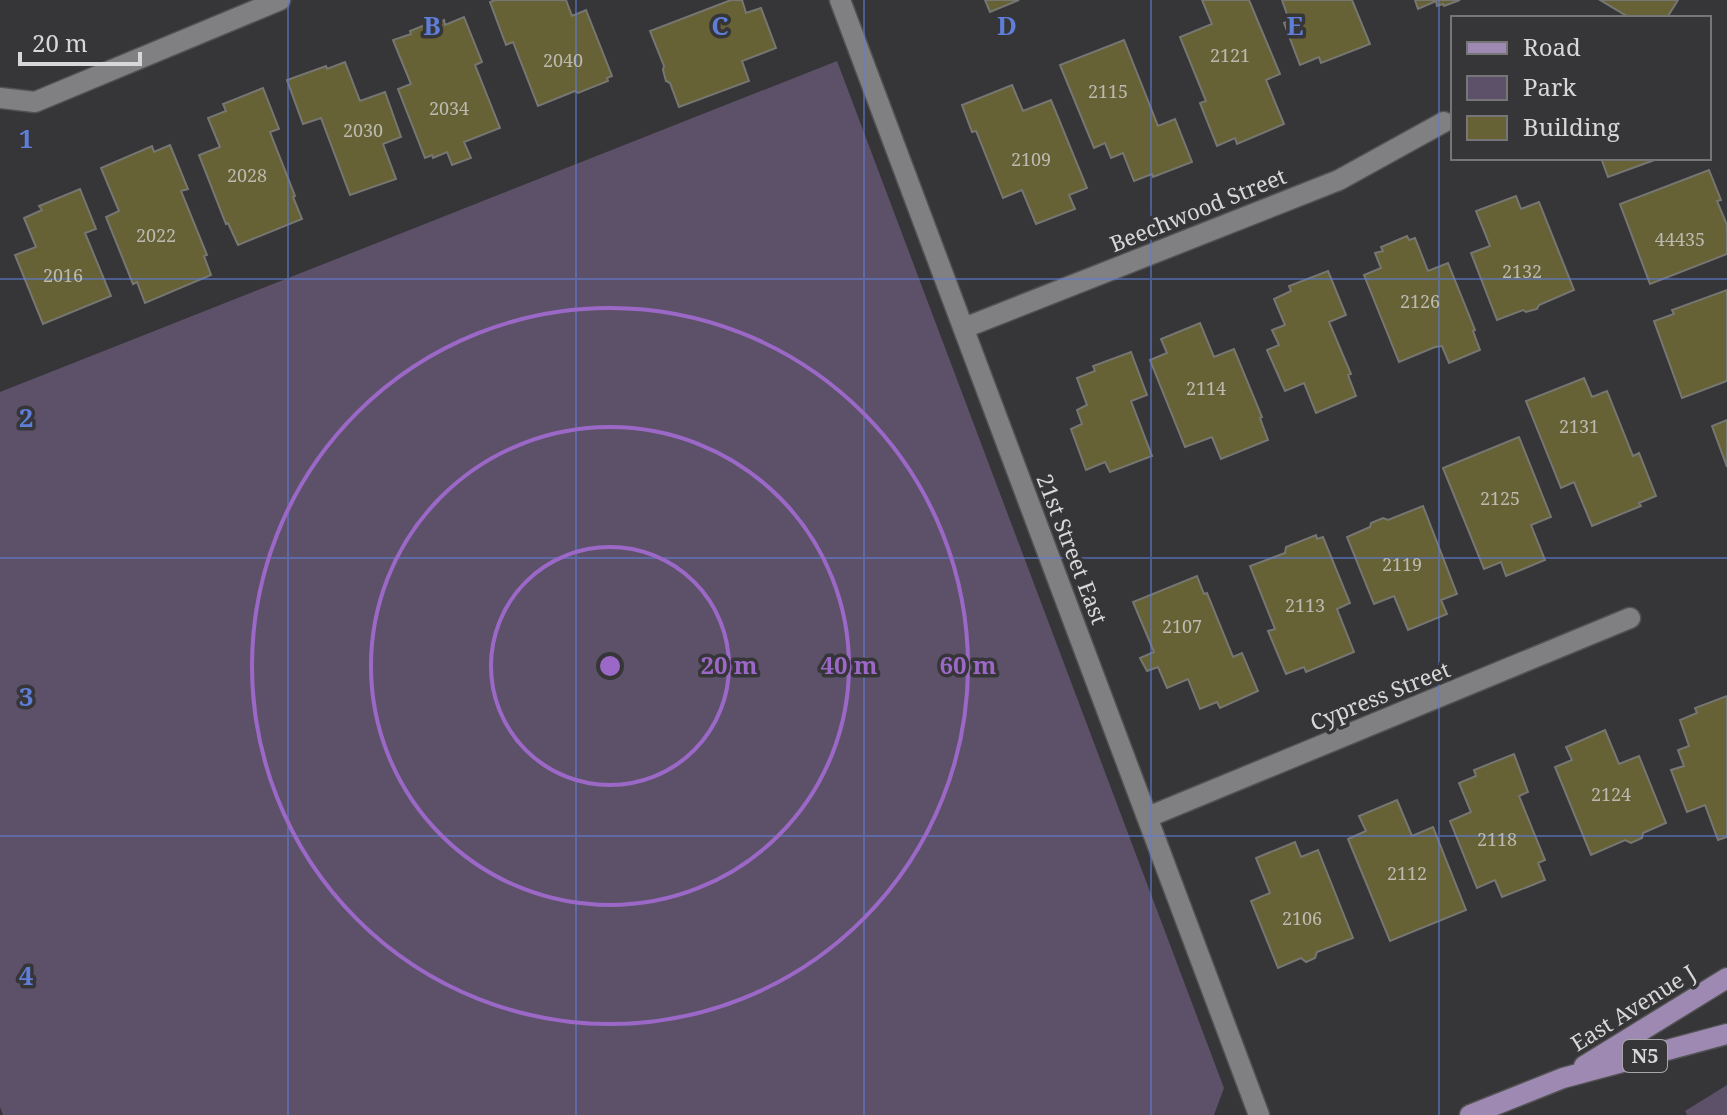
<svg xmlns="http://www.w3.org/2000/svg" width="1727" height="1115" font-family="'Noto Serif',serif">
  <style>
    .green { fill: #5d5169 }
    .building { fill: #676136; stroke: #767673; stroke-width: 2 }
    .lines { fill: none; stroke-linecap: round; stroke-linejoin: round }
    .street-casing { stroke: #525153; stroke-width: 23 }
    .primary-casing { stroke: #525153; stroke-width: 23 }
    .street { stroke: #807f82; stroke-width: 20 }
    .primary { stroke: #9d89b1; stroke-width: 20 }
    .grid { fill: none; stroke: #5e7ed8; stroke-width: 2; stroke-opacity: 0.55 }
    .ring { fill: none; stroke: #9c68c8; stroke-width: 4 }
    .labels { text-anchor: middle; stroke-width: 7; stroke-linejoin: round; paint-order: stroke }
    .number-label { font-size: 18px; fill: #bcbab0 }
    .shield { fill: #363537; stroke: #a7a6a8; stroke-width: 2 }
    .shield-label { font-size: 20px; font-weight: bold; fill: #d8d7d8 }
    .street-label { font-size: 22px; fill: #d8d7d8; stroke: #363537 }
    .grid-label { font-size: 26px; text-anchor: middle; font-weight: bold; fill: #5e7ed8; stroke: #363537; stroke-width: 7; stroke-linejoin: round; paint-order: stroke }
    .centre { fill: #9c68c8; stroke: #363537; stroke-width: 4 }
    .ring-label { font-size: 24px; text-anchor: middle; font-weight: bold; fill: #9c68c8; stroke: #363537; stroke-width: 7; stroke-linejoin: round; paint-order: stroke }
  </style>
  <rect width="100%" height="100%" fill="#363537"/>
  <path class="green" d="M 837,61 L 1224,1088 L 1214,1115 L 3,1115 L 0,1107 L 0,392 Z
    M 1727,1085 L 1727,1115 L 1687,1115 L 1685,1111 Z"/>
  <path class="building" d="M 495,0 L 566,0 L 572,16 L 586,10 L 612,76 L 607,78 L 608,81 L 578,93 L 575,91 L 538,106 L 513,42 L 506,45 L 490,2 Z
    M 731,0 L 742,0 L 746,13 L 761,8 L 776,48 L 742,61 L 749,81 L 679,107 L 670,83 L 666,81 L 663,70 L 664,66 L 650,31 Z
    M 985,0 L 1019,0 L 990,12 Z
    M 1202,0 L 1249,0 L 1280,74 L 1266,80 L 1284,124 L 1237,144 L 1235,138 L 1217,146 L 1200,103 L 1206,101 L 1180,37 L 1212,24 Z
    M 1282,0 L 1352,0 L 1370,44 L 1321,63 L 1319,57 L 1300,65 L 1284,23 L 1289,20 Z
    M 1415,0 L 1460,0 L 1444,6 L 1443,4 L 1437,6 L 1436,1 L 1418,9 Z
    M 1600,0 L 1678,0 L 1668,16 L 1671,18 L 1630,18 Z
    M 464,17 L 482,62 L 475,65 L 500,128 L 464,142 L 471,158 L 452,165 L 447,152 L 433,158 L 432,155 L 425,158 L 398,89 L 411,84 L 393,40 L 411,34 L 410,31 L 437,20 L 438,23 L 444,20 L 445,25 Z
    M 1124,40 L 1158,126 L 1175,119 L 1192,162 L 1153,177 L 1152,174 L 1134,181 L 1123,153 L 1111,158 L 1105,143 L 1094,148 L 1060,65 Z
    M 345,62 L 360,101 L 385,92 L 401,137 L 383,144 L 396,179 L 350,195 L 321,118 L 303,124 L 287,80 L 326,66 L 327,69 Z
    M 1012,85 L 1023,111 L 1051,100 L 1087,188 L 1069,195 L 1075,209 L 1036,224 L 1022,190 L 1003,198 L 976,131 L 972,132 L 962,105 Z
    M 263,88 L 279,129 L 270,132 L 295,196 L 293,197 L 302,219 L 238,245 L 228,223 L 226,224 L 199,155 L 220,147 L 208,118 L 226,111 L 223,104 Z
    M 170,145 L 188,189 L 181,191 L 207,255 L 204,256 L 211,275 L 145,303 L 137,282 L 133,284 L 106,217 L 119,211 L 101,168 L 152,146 L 154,152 Z
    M 1601,158 L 1660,158 L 1608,177 Z
    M 1709,170 L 1721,200 L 1717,201 L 1727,225 L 1727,254 L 1650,284 L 1620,204 Z
    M 80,189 L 96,229 L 85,233 L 111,296 L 43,324 L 15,255 L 36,247 L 24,218 L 42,210 L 39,206 Z
    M 1516,196 L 1521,209 L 1539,202 L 1574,290 L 1539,305 L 1537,309 L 1526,312 L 1523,310 L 1497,320 L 1471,253 L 1490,246 L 1476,211 Z
    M 1407,236 L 1409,240 L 1415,238 L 1428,271 L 1448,263 L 1475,330 L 1473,331 L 1480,350 L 1449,363 L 1442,346 L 1435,347 L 1399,362 L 1364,275 L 1381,268 L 1375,253 L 1383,251 L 1381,247 Z
    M 1328,271 L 1346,315 L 1329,322 L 1351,374 L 1348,375 L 1356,396 L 1316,413 L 1304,383 L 1285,391 L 1267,350 L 1279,345 L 1272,330 L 1285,325 L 1274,299 L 1291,291 L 1289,286 Z
    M 1727,290 L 1727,381 L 1682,398 L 1654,321 L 1674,314 L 1672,310 Z
    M 1200,323 L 1214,357 L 1234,349 L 1262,417 L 1260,418 L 1268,440 L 1221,459 L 1212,437 L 1185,447 L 1150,360 L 1167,353 L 1161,339 Z
    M 1131,352 L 1147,395 L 1131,401 L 1152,456 L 1110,472 L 1105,462 L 1086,470 L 1071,429 L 1082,424 L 1077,410 L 1087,405 L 1077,378 L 1095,371 L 1093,366 Z
    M 1584,378 L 1592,397 L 1607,391 L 1633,456 L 1639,453 L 1656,496 L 1639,503 L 1641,506 L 1592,526 L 1574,482 L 1561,488 L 1526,401 Z
    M 1727,420 L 1727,467 L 1712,426 Z
    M 1519,437 L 1551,517 L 1531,525 L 1545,560 L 1506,576 L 1501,562 L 1484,569 L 1443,468 Z
    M 1423,506 L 1457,594 L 1441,600 L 1447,614 L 1408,630 L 1394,596 L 1374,604 L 1347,537 L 1370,527 L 1371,523 L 1383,518 L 1388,520 Z
    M 1316,535 L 1317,539 L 1323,537 L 1350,603 L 1337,609 L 1354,652 L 1306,672 L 1304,667 L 1286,674 L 1268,631 L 1275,629 L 1250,566 L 1285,553 L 1286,547 Z
    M 1197,576 L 1204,594 L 1207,593 L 1233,657 L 1242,653 L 1258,691 L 1220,708 L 1217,702 L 1200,709 L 1188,679 L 1167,688 L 1158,667 L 1147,671 L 1140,658 L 1154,652 L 1133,602 Z
    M 1727,696 L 1727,837 L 1718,840 L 1705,805 L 1687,812 L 1671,770 L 1684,766 L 1678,750 L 1689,746 L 1680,720 L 1697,713 L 1695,708 Z
    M 1605,730 L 1619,764 L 1639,756 L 1666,823 L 1643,833 L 1642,838 L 1631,843 L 1625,840 L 1591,855 L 1555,767 L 1572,760 L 1566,747 Z
    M 1514,754 L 1528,792 L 1519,796 L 1545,860 L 1538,863 L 1545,880 L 1502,897 L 1495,880 L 1477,888 L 1450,821 L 1471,812 L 1459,783 L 1476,776 L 1474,770 Z
    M 1397,800 L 1412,836 L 1433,827 L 1466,910 L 1390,941 L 1348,839 L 1366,831 L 1359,816 Z
    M 1295,842 L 1301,857 L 1318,850 L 1353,938 L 1317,952 L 1315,958 L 1306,962 L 1301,958 L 1278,968 L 1251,901 L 1270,893 L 1256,858 Z"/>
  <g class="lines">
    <g class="street-casing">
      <path id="street" d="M 840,0 L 1259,1115
        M 0,98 L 35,102 L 280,0
        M 964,328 L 1339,180 L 1444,122
        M 1148,817 L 1630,618"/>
    </g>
    <g class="primary-casing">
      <path id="primary" d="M 1584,1066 L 1727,978
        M 1470,1115 L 1563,1078 L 1727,1034"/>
    </g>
    <use href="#street" class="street"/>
    <use href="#primary" class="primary"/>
  </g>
  <path class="grid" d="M 288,0 L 288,1115M 576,0 L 576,1115M 864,0 L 864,1115M 1151,0 L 1151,1115M 1439,0 L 1439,1115M 0,279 L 1727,279M 0,558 L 1727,558M 0,836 L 1727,836"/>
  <g class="ring">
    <circle cx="610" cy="666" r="119"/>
    <circle cx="610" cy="666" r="239"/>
    <circle cx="610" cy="666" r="358"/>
  </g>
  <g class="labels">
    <g class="number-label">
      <text x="1230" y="62">2121</text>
      <text x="563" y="67">2040</text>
      <text x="1108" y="98">2115</text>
      <text x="449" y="115">2034</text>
      <text x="363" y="137">2030</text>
      <text x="1031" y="166">2109</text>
      <text x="247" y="182">2028</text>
      <text x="156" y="242">2022</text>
      <text x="1680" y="246">44435</text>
      <text x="1522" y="278">2132</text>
      <text x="63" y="282">2016</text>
      <text x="1420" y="308">2126</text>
      <text x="1206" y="395">2114</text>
      <text x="1579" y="433">2131</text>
      <text x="1500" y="505">2125</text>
      <text x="1402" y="571">2119</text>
      <text x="1305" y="612">2113</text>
      <text x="1182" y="633">2107</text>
      <text x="1611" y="801">2124</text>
      <text x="1497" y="846">2118</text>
      <text x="1407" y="880">2112</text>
      <text x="1302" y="925">2106</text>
    </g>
    <rect class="shield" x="1623" y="1040" width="44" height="32" rx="6"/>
    <g class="shield-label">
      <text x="1645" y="1063">N5</text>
    </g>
    <g class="street-label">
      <text transform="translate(1198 210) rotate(-22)" y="8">Beechwood Street</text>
      <text transform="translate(1072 549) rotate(69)" y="8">21st Street East</text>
      <text transform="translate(1380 696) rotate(-22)" y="8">Cypress Street</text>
      <text transform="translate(1633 1008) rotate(-32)" y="8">East Avenue J</text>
    </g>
  </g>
  <g class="grid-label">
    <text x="432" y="35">B</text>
    <text x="720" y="35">C</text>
    <text x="1007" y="35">D</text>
    <text x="1295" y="35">E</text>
    <text x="26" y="148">1</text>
    <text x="26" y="427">2</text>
    <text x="26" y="706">3</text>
    <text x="26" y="985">4</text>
  </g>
  <circle cx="610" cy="666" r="12" class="centre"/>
  <g class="ring-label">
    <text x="729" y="674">20 m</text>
    <text x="849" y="674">40 m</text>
    <text x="968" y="674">60 m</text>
  </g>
  <rect x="1451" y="16" width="260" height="144" fill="#363537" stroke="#777677" stroke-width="2"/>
  <rect x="1467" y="42" width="40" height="12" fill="#9d89b1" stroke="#777677" stroke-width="2"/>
  <text x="1523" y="56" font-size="24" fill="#d8d7d8">Road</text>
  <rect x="1467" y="76" width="40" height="24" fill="#5d5169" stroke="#777677" stroke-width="2"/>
  <text x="1523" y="96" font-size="24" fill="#d8d7d8">Park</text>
  <rect x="1467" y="116" width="40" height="24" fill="#676136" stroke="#777677" stroke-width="2"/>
  <text x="1523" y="136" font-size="24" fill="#d8d7d8">Building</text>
  <path d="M20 52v12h120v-12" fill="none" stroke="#d8d7d8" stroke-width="4"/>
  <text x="32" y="52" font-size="24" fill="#d8d7d8" stroke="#363537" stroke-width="6" paint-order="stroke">20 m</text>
</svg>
